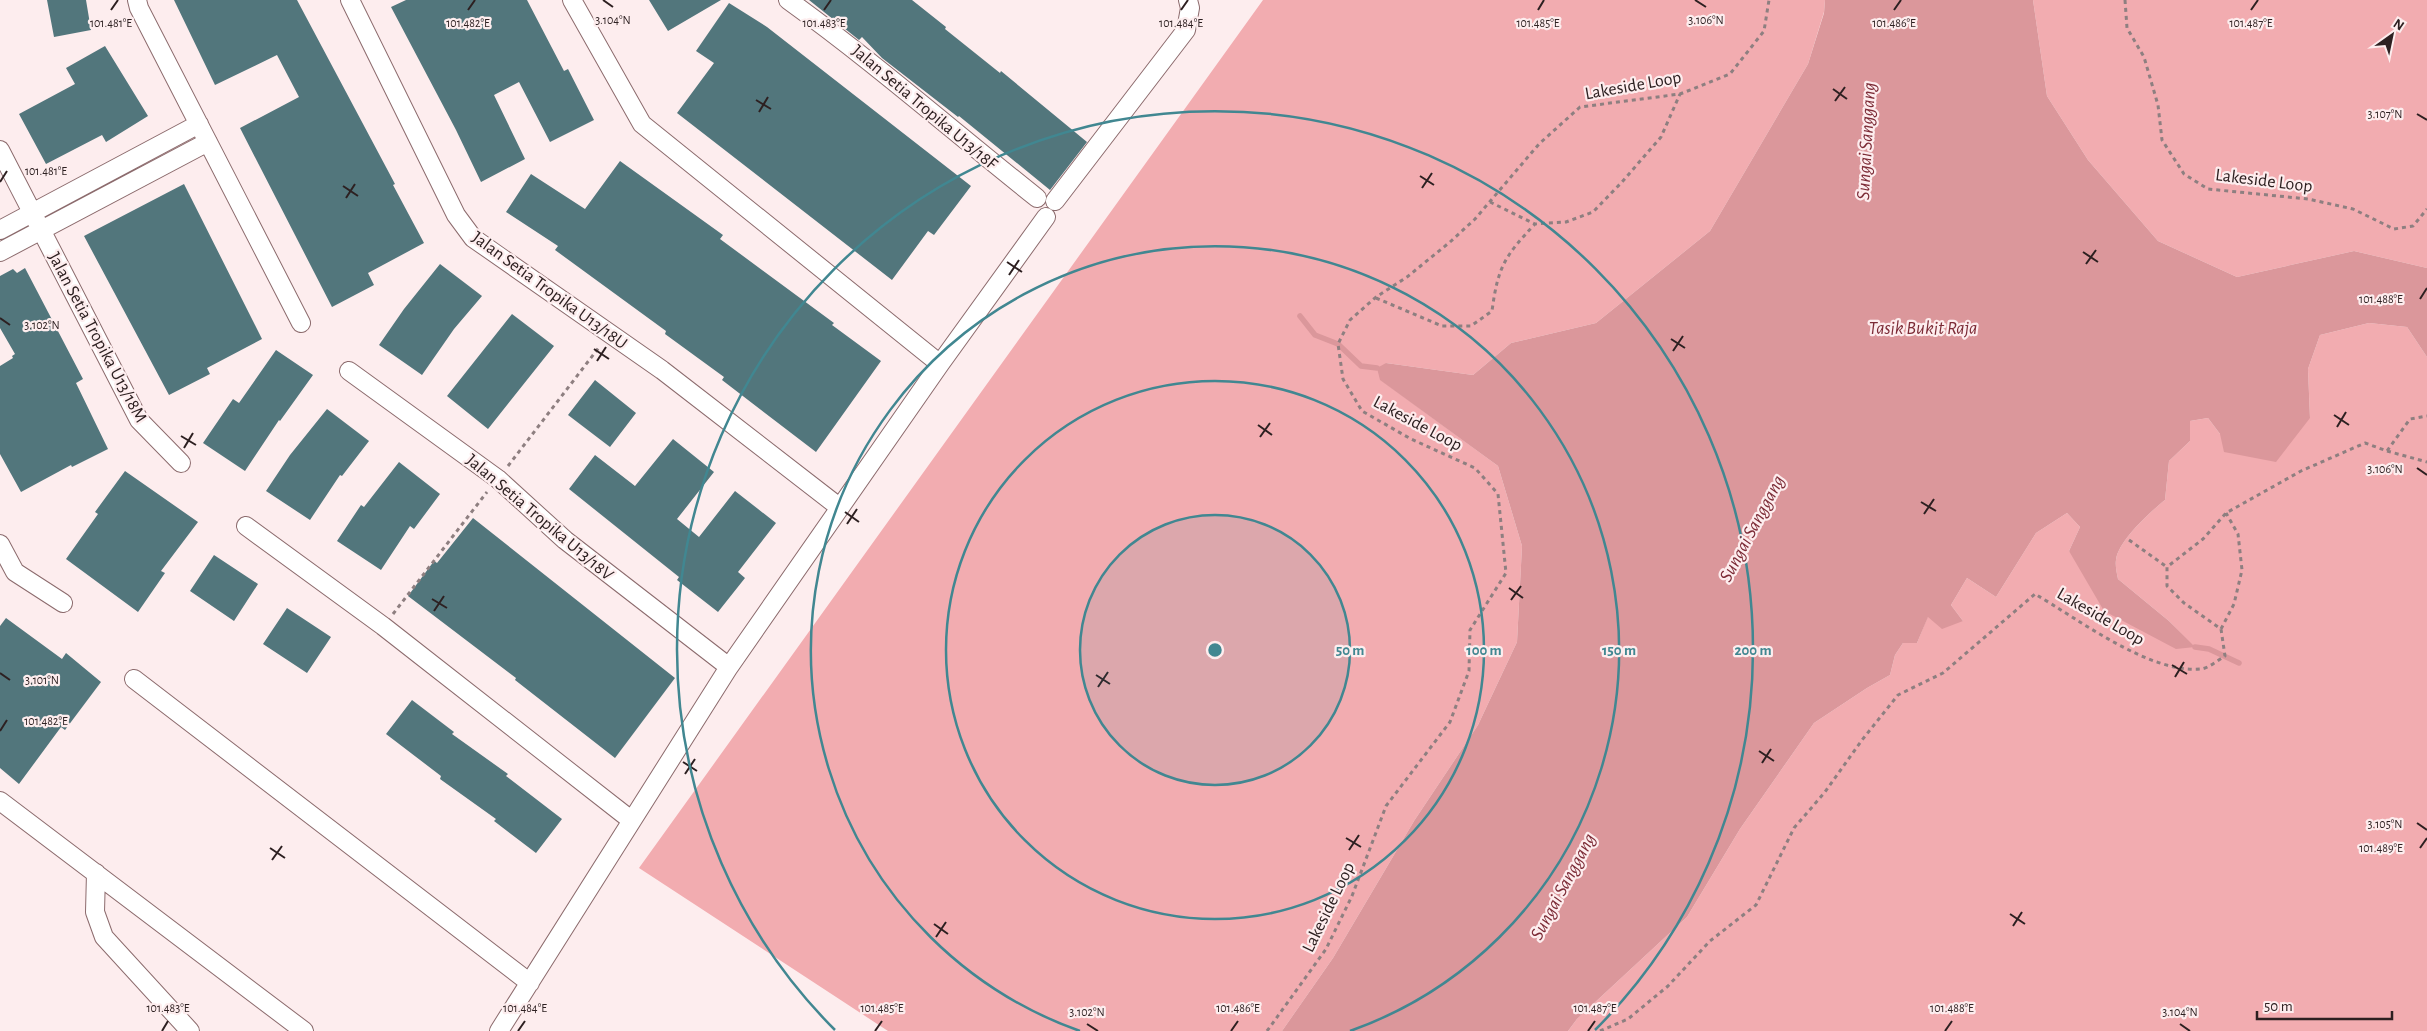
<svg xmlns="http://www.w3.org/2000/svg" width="2427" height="1031" font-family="'Alegreya Sans',sans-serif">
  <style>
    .forest { fill: #f2acb0 }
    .water { fill: #db979b }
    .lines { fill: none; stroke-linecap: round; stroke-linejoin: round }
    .stream { stroke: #db979b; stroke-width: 5.5 }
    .building { fill: #52767c }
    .minor-casing { stroke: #8c6b6d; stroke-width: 20 }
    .path { stroke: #8e7f80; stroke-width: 3; stroke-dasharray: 4 4; stroke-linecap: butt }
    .minor { stroke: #fff; stroke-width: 18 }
    .ticks { fill: none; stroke: #2d2021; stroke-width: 2 }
    .ring { fill: none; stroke: #418791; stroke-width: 2.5 }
    .labels { text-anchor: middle; stroke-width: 4.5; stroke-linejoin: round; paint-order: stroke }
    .street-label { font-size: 18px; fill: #2d2021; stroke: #fdedee }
    .water-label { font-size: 19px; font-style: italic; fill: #7c2b36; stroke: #fdedee }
    .ticks-label { font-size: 12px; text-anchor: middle; fill: #2d2021; stroke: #fdedee; stroke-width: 4.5; stroke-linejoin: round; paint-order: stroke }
    .centre { fill: #418791; stroke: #fdedee; stroke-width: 2.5 }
    .ring-label { font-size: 15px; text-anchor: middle; font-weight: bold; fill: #418791; stroke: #fdedee; stroke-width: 4.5; stroke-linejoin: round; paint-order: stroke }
  </style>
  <rect width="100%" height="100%" fill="#fdedee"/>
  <path class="forest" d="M 1263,0 L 1825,0 L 1824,12 L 1808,64 L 1710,231 L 1596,323 L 1511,343 L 1473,375 L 1386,363 L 1381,380 L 1498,466 L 1522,546 L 1517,642 L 1478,725 L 1414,821 L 1333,958 L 1282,1031 L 888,1031 L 639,868 Z
    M 2033,0 L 2427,0 L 2427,268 L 2354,251 L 2237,277 L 2158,241 L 2088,160 L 2047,96 Z
    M 2369,323 L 2407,327 L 2427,357 L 2427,1031 L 1568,1031 L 1577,1019 L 1687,917 L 1740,829 L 1814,723 L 1867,688 L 1890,675 L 1895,655 L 1903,643 L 1917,643 L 1928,616 L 1963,621 L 1951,605 L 1967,578 L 1996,597 L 2036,533 L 2067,513 L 2080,527 L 2069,551 L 2194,647 L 2169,621 L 2118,579 C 2117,574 2115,566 2116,560 C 2118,541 2150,512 2165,500 L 2169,461 L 2190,441 L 2190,421 L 2208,418 L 2220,434 L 2310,418 L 2308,369 L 2320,335 Z"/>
  <path class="water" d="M 1825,0 L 2033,0 L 2047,96 L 2088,160 L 2158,241 L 2237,277 L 2354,251 L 2427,268 L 2427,357 L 2407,327 L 2369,323 L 2320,335 L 2308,369 L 2310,418 L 2276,462 L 2224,452 L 2220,434 L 2208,418 L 2190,421 L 2190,441 L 2169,461 L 2165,500 C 2150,512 2118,541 2116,560 C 2115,566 2117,574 2118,579 L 2169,621 L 2195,647 L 2176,649 L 2104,611 L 2069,551 L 2080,527 L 2067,513 L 2036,533 L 1996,597 L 1967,578 L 1951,605 L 1963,621 L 1942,629 L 1928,617 L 1917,643 L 1903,643 L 1895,655 L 1890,675 L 1867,688 L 1814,723 L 1740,829 L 1687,917 L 1577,1019 L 1568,1031 L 1282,1031 L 1333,958 L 1414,821 L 1478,725 L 1517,642 L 1522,546 L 1498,466 L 1380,380 L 1377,368 L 1386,363 L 1473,375 L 1511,343 L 1596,323 L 1710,231 L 1808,64 L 1824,13 Z"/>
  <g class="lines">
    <path class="stream" d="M 1300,316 L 1315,335 L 1338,344 L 1361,366 L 1377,368
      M 2195,647 L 2209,649 L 2239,663"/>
  </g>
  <path class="building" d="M 47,0 L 86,0 L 91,30 L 54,37 Z
    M 174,0 L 297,0 L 395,184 L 393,185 L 424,243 L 368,273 L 374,285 L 332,307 L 240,128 L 299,97 L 277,55 L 215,85 Z
    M 406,0 L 527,0 L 564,71 L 568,69 L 594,120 L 550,142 L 519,82 L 494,95 L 525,159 L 481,182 L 456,130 L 391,7 Z
    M 649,0 L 721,0 L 668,31 Z
    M 809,0 L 912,0 L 946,27 L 945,29 L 1000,73 L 1001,71 L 1087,142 L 1050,190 L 959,116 L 958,117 L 882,58 L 862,37 L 859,40 Z
    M 729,3 L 767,27 L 971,186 L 934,235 L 928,231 L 892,280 L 677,113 L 714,63 L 696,51 Z
    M 105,46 L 148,116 L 106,142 L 102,135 L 46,164 L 19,114 L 75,84 L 66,68 Z
    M 620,161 L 723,235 L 720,239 L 834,323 L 832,325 L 881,361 L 816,452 L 722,380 L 724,377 L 665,334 L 666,331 L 555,250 L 558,246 L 506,212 L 531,174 L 585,209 Z
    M 184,184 L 262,339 L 207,368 L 210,374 L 169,395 L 84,236 Z
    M 440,264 L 482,296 L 454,329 L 422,375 L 379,345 L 404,309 Z
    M 25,268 L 83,379 L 76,383 L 108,449 L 72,467 L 71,465 L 21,492 L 0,454 L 0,366 L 13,358 L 12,356 L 15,354 L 0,328 L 0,276 L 13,269 L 17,273 Z
    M 512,314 L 554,346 L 488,429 L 447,396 Z
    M 276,350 L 313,375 L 280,421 L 279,420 L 245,471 L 203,443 L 233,399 L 239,403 Z
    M 595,380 L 636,413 L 610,447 L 568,415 Z
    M 327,409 L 369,441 L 342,476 L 340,475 L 310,520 L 266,491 L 290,455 Z
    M 673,439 L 714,472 L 677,519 L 699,537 L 735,491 L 776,523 L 738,572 L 745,578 L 718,612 L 677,580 L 679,577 L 569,489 L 595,455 L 635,486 Z
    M 399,462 L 440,494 L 414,529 L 410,526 L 381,570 L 337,541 L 361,505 L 364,507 Z
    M 125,471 L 198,522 L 161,571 L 165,573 L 138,612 L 66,559 L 98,514 L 95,512 Z
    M 473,518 L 675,678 L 615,758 L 515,680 L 516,678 L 408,596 L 434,561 L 437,563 Z
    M 214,555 L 258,584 L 234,621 L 190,591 Z
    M 287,608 L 331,637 L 307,673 L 263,644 Z
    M 6,618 L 62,659 L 66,653 L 101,682 L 65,730 L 61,727 L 19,784 L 0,768 L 0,626 Z
    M 412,700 L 454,732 L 452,734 L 508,774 L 506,776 L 562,819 L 536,853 L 494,821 L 496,819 L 440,779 L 441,776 L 386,734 Z"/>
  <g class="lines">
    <g class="minor-casing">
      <path id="minor" d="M 137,0 L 139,8 L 301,323
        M 350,0 L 456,215 L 473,238 L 662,370 L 839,507
        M 572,0 L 642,124 L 940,364
        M 788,0 C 874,62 954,132 1037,198
        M 0,150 L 139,420 L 181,463
        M 1055,201 L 1186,30 L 1190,8 L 1188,0
        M 0,230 L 199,124
        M 0,252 L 208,142
        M 349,371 L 498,479 L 565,540 L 729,667
        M 246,526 L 383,626 L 631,820
        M 0,544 L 15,572 L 63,603
        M 134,679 L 530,983
        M 0,801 L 304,1031
        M 96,873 L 95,912 L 104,937 L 190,1031
        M 499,1031 L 729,667 L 940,364 L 1046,217"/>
    </g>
    <path class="path" d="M 2125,0 L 2127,28 L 2144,57 L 2158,105 L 2162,140 L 2184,174 L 2208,189 L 2308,199 L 2353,209 L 2394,229 L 2413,226 L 2427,209
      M 1490,202 L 1535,224
      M 1376,298 L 1442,326 L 1471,326 L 1492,311 C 1498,266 1505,256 1535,224 L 1566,222 L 1593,212 L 1622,182 L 1661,137 L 1680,94
      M 2387,451 L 2427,462
      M 508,466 L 600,346
      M 2129,540 L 2167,567
      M 393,614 L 487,492
      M 2221,629 L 2234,604 L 2242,570 L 2238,534 L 2226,513
      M 1267,1031 L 1326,949 L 1352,896 L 1386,806 L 1450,722 L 1469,671 L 1470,630 L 1506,573 L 1498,494 L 1475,468 L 1411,439 L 1362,411 L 1343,379 L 1338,344 L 1350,320 L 1376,297 L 1407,277 L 1450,242 L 1475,219 L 1539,144 L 1580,107 L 1680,94 L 1730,74 L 1764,31 L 1769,0
      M 1600,1031 L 1628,1019 L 1668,986 L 1710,941 L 1756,905 L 1794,828 L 1825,792 L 1862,740 L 1898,695 L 1943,673 L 2035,594 C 2078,619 2150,674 2201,669 C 2209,668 2218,660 2225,656 L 2221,629 L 2184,603 L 2167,586 L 2167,567 L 2203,539 L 2226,513 L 2301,471 L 2365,443 L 2387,451 L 2410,419 L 2427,416"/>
    <use href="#minor" class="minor"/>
  </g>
  <path class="ticks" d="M 603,0 L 613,7M 1695,0 L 1706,7M 111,10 L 118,0M 468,10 L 475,0M 824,10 L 831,0M 1181,10 L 1188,0M 1538,10 L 1544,0M 1894,10 L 1901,0M 2251,10 L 2258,0M 1833,89 L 1847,99M 756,100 L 771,109M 1835,101 L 1845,87M 759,112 L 768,97M 2417,114 L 2427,120M 1420,176 L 1434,185M 0,182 L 7,171M 343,186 L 358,196M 1422,188 L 1432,173M 346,198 L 355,184M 2083,252 L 2098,262M 1007,262 L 1022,272M 2086,264 L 2096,250M 1009,275 L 1019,260M 2420,299 L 2427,288M 0,318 L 10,325M 1671,339 L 1685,348M 594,349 L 609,359M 1673,351 L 1683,336M 597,361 L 606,347M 2334,415 L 2349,425M 1258,425 L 1272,435M 2337,427 L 2346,412M 181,436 L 196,445M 1260,437 L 1270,423M 184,448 L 193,433M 2417,468 L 2427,475M 1921,502 L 1936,511M 845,512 L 859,522M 1924,514 L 1934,499M 847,524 L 857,509M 1509,588 L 1523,598M 432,599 L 447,608M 1511,600 L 1521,586M 434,611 L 444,596M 2172,665 L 2187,674M 0,673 L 10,680M 1096,675 L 1110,684M 2175,677 L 2184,662M 1098,687 L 1108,672M 0,731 L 7,720M 1759,751 L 1774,761M 683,762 L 697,771M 1762,763 L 1771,749M 685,774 L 695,759M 2417,823 L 2427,830M 1346,838 L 1361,847M 270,848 L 285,858M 2420,848 L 2427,838M 1349,850 L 1359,835M 272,860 L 282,846M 2010,914 L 2025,924M 934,924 L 948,934M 2013,926 L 2022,912M 936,937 L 946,922M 1087,1024 L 1098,1031M 2180,1024 L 2190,1031M 162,1031 L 168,1021M 518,1031 L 525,1021M 875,1031 L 882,1021M 1231,1031 L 1238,1021M 1588,1031 L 1595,1021M 1945,1031 L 1952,1021"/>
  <circle cx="1215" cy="650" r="135" fill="#418791" fill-opacity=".12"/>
  <g class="ring">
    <circle cx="1215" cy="650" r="135"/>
    <circle cx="1215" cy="650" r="269"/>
    <path d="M1080 1031A404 404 0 1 1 1350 1031"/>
    <path d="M835 1030A538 538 0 1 1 1595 1030"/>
  </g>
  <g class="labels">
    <g class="street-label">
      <text transform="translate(1633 85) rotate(-10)" y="6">Lakeside Loop</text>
      <text transform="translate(925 107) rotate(40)" y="6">Jalan Setia Tropika U13/18F</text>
      <text transform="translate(2264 180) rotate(7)" y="6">Lakeside Loop</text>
      <text transform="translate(550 290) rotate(36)" y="6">Jalan Setia Tropika U13/18U</text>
      <text transform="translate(98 337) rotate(62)" y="6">Jalan Setia Tropika U13/18M</text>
      <text transform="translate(1418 423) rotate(28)" y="6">Lakeside Loop</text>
      <text transform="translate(540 517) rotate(40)" y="6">Jalan Setia Tropika U13/18V</text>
      <text transform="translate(2101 616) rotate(30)" y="6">Lakeside Loop</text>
      <text transform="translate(1328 907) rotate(-64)" y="6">Lakeside Loop</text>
    </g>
    <g class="water-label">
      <text transform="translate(1865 141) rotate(-87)" y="7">Sungai Sanggang</text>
      <text x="1923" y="334">Tasik Bukit Raja</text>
      <text transform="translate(1751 528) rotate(-62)" y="7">Sungai Sanggang</text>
      <text transform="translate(1562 886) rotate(-62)" y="7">Sungai Sanggang</text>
    </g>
  </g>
  <g class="ticks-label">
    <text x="613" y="24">3.104°N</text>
    <text x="1706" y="24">3.106°N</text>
    <text x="824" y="27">101.483°E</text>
    <text x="111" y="27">101.481°E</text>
    <text x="468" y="27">101.482°E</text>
    <text x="1181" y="27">101.484°E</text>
    <text x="1538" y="27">101.485°E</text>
    <text x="1894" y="27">101.486°E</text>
    <text x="2251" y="27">101.487°E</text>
    <text x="2385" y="118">3.107°N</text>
    <text x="46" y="175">101.481°E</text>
    <text x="2381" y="303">101.488°E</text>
    <text x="42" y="329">3.102°N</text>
    <text x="2385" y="473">3.106°N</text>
    <text x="42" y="684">3.101°N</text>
    <text x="46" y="725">101.482°E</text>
    <text x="2385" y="828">3.105°N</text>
    <text x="2381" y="852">101.489°E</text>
    <text x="168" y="1012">101.483°E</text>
    <text x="525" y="1012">101.484°E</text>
    <text x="882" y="1012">101.485°E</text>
    <text x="1238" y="1012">101.486°E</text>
    <text x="1595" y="1012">101.487°E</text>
    <text x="1952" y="1012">101.488°E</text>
    <text x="1087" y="1016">3.102°N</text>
    <text x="2180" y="1016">3.104°N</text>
  </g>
  <circle cx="1215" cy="650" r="8" class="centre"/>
  <g class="ring-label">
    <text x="1350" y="655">50 m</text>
    <text x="1484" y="655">100 m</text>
    <text x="1619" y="655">150 m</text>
    <text x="1753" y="655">200 m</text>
  </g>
  <g transform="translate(2392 35) rotate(33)" stroke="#fdedee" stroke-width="4" paint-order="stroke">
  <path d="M0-4L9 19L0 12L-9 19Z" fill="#2d2021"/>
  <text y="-8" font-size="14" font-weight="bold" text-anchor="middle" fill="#2d2021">N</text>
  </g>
  <path d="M2257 1011v8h135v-8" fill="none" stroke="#2d2021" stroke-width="2.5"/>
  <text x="2264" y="1011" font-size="15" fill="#2d2021" stroke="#fdedee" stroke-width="4" paint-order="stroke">50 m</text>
</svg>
